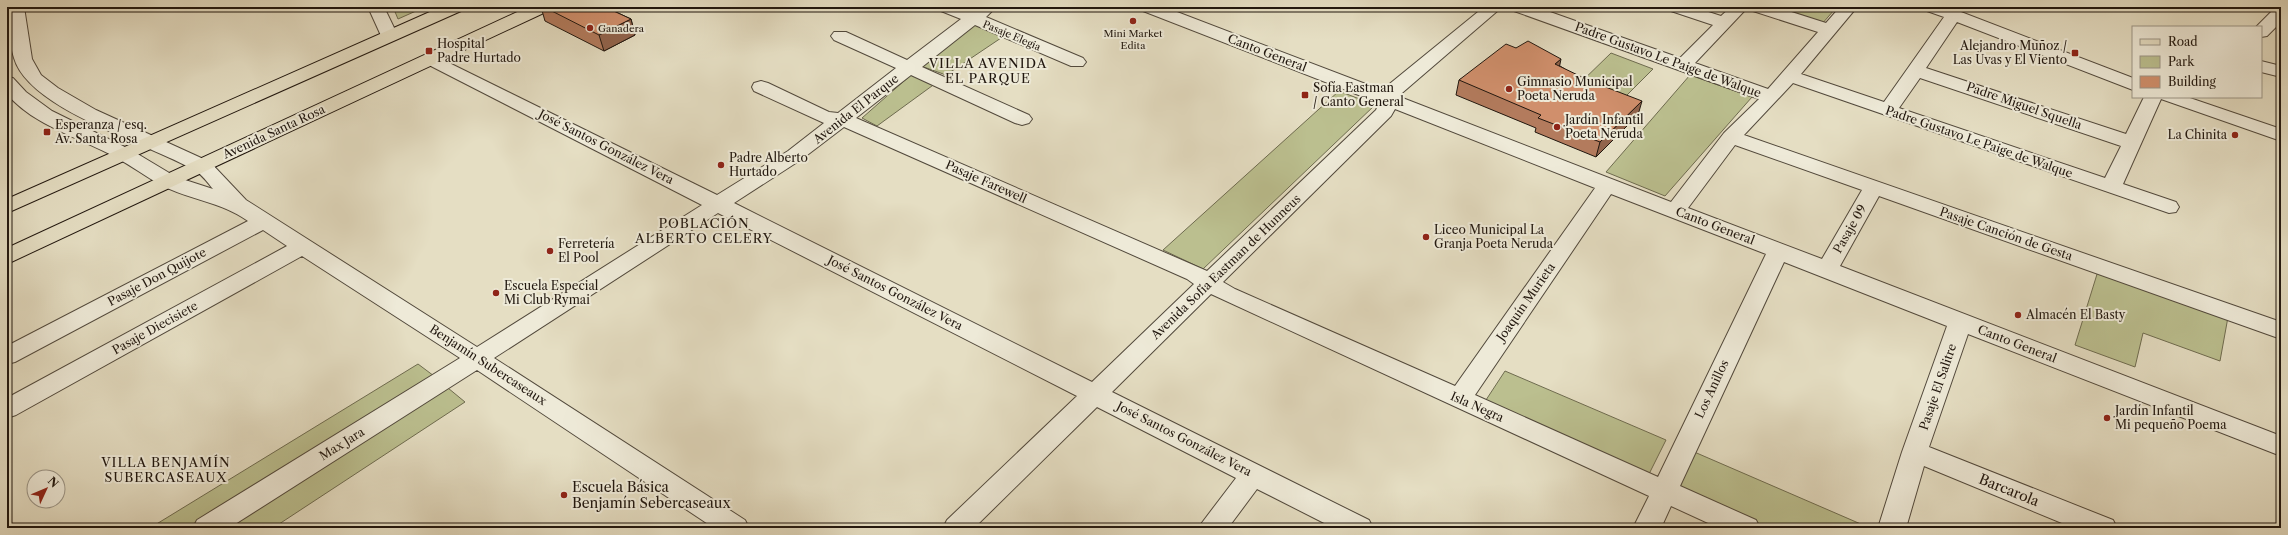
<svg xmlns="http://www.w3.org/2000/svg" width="2288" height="535" font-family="'Libre Caslon Text',serif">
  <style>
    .green { fill: #bbbf8f; stroke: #6e6b4f }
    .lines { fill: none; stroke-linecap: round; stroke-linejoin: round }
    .minor-casing { stroke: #52493c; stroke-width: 2 }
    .major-casing { stroke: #21170f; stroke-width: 2 }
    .minor { fill: #eeead8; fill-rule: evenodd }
    .major { fill: #e5dec3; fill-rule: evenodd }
    .wall { fill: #b37b5d; stroke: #21170f }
    .shaded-wall { fill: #92644c; stroke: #21170f }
    .building { fill: #d08f6c; stroke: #21170f }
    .poi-dot { fill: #8f2418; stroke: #eeead8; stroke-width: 1.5 }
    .labels { text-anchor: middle; stroke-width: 4; stroke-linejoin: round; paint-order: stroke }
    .far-poi-label { font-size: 10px; fill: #21170f; stroke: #eeead8; text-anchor: start }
    .far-street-label { font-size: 10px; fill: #21170f; stroke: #eeead8 }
    .poi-label { font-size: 12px; fill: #21170f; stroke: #eeead8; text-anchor: start }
    .street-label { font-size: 12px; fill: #21170f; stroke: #eeead8 }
    .neighbourhood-label { font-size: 13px; letter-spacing: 1px; fill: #21170f; stroke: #eeead8 }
    .near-poi-label { font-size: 14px; fill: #21170f; stroke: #eeead8; text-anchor: start }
    .near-street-label { font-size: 14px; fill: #21170f; stroke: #eeead8 }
  </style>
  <rect width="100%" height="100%" fill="#e5dec3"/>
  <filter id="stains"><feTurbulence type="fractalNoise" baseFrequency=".005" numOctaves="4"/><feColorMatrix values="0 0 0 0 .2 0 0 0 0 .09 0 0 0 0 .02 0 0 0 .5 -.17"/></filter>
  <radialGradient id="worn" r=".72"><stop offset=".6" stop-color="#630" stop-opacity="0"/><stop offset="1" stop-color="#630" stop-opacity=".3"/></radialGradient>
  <path class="green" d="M 393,7 L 425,7 L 398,19 Z
    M 1766,7 L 1828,7 L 1835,9 L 1821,25 Z
    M 976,24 L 1004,36 L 946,75 L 921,66 Z
    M 1611,53 L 1653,69 L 1619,103 L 1576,87 Z
    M 912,74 L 936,83 L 877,126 L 862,118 Z
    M 1690,75 L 1752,97 L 1665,196 L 1606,172 Z
    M 1339,91 L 1375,105 L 1203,269 L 1163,250 Z
    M 2098,271 L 2228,317 L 2220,361 L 2143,333 L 2135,367 L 2075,345 Z
    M 418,364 L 438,379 L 194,528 L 150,528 Z
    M 1505,371 L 1666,440 L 1648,476 L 1484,403 Z
    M 448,388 L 465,402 L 273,528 L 225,528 Z
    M 1692,451 L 1870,528 L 1764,528 L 1675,488 Z"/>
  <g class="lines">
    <g class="minor-casing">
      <path id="minor" d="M 8,7 L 24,7 L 32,59 L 41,75 L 58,88 L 96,110 L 210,162 L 246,200 L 477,347 L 702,205 L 425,63 L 422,59 L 425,55 L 431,54 L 717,195 L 788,151 L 824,123 L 754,91 L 752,87 L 754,83 L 761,81 L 768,83 L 829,112 L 838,113 L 896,68 L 834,40 L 831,36 L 834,32 L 846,32 L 907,60 L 961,19 L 941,11 L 939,7 L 961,7 L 972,11 L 977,7 L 996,7 L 986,17 L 1083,58 L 1086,62 L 1083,66 L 1071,66 L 975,25 L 922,67 L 1029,115 L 1032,119 L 1029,123 L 1022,125 L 1015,123 L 911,75 L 856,118 L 1207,271 L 1376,110 L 1379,103 L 1143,11 L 1141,7 L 1164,7 L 1384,91 L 1387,86 L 1484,7 L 1502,7 L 1402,93 L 1400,97 L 1671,202 L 1724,133 L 1759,99 L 1514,11 L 1512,7 L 1536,7 L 1680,58 L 1713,25 L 1671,11 L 1669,7 L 1693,7 L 1721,16 L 1731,7 L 1748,7 L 1695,63 L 1768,89 L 1818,32 L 1753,11 L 1751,7 L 1776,7 L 1826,23 L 1840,7 L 1857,7 L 1801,74 L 1884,102 L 1944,17 L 1927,11 L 1925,7 L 1948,7 L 2133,78 L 2133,90 L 1957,22 L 1926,68 L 2126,134 L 2144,97 L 2187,97 L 2281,129 L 2281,141 L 2161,99 L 2123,184 L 2176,202 L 2179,207 L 2176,212 L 2169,213 L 1793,83 L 1744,135 L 2281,322 L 2281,339 L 1879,196 L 1840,266 L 2281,436 L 2281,456 L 1968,334 L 1929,447 L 2113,520 L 2117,528 L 2074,528 L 1924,466 L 1906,528 L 1878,528 L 1902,452 L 1947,326 L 1784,262 L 1680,486 L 1756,520 L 1760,528 L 1719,528 L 1671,506 L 1661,528 L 1633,528 L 1649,496 L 1211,294 L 1112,392 L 1369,520 L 1373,528 L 1334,528 L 1257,489 L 1228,528 L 1198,528 L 1236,478 L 1097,407 L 974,528 L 943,528 L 947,520 L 1077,396 L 718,213 L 494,358 L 745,520 L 749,528 L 714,528 L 477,370 L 229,528 L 193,528 L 197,520 L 460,358 L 302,256 L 16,415 L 7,418 L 7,398 L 287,246 L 263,230 L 15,362 L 7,364 L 7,346 L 248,221 C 219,201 190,200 161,185 C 146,177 132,166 117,158 C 81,138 34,126 7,94 L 7,77 L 13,78 L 26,92 L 52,111 L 131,150 L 176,177 L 213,189 C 208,183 202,174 194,170 C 150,144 29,110 14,58 C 9,43 10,23 8,7 ZM 1920,78 L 2121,146 L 2105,178 L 1899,108 ZM 1395,109 L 1595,188 L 1455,386 L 1235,289 L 1223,282 L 1391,116 ZM 844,127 L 1187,279 L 1194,284 L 1092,382 L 734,203 L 802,159 ZM 1735,145 L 1862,190 L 1822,259 L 1688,208 ZM 1611,194 L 1766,254 L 1658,477 L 1475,395 Z
        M 368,7 L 384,7 L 398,36 L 395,40 L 383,40 Z
        M 2281,7 L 2281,22 L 2267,36 L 2261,37 L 2261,27 L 2256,27 L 2275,8 Z
        M 2261,61 L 2281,66 L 2281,77 L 2261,72 Z"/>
    </g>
    <g class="major-casing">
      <path id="major" d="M 441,7 L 463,7 L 461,11 L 7,213 L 7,199 Z
        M 528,7 L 550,7 L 548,11 L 7,264 L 7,248 Z"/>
    </g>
    <use href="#minor" class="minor"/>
    <use href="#major" class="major"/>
  </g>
  <path class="wall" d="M 541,7 L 605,7 L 631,19 L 635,35 L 604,51 L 545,21 Z
    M 1516,48 L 1560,66 L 1638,115 L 1596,157 L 1535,132 L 1536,128 L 1456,95 L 1459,80 Z"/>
  <path class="shaded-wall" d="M 631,19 L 635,35 L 604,51 L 599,35 Z
    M 1561,59 L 1558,74 L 1555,64 Z
    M 1642,101 L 1638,115 L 1596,157 L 1600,142 Z"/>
  <path class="building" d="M 544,7 L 605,7 L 631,19 L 599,35 Z
    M 1528,41 L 1561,59 L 1555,64 L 1590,81 L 1642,101 L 1600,142 L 1538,118 L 1541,115 L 1459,80 L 1506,44 L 1516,48 Z"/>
  <g class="poi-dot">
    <circle cx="1133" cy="21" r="4"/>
    <circle cx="590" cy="28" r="4"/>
    <rect x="425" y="47" width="8" height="8" rx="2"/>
    <rect x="2071" y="49" width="8" height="8" rx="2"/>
    <circle cx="1509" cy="89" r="4"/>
    <rect x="1301" y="91" width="8" height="8" rx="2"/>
    <circle cx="1557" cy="127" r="4"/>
    <rect x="43" y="128" width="8" height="8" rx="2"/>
    <circle cx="2235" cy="135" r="4"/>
    <circle cx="721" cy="165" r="4"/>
    <circle cx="1426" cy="237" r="4"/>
    <circle cx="550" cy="251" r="4"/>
    <circle cx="496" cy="293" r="4"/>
    <circle cx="2018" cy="315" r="4"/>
    <circle cx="2107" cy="418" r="4"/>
    <circle cx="564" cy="495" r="4"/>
  </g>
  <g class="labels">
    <g class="far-poi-label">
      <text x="598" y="32">Ganadera</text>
      <text x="1133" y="37" text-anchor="middle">Mini Market<tspan x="1133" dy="12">Edita</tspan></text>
    </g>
    <g class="far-street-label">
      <text transform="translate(1012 35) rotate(23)" y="4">Pasaje Elegia</text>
    </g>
    <g class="poi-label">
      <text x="437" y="48">Hospital<tspan x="437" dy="14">Padre Hurtado</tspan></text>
      <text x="2067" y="50" text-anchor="end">Alejandro Muñoz /<tspan x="2067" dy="14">Las Uvas y El Viento</tspan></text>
      <text x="1517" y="86">Gimnasio Municipal<tspan x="1517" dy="14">Poeta Neruda</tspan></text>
      <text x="1313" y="92">Sofía Eastman<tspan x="1313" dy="14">/ Canto General</tspan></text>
      <text x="1565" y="124">Jardín Infantil<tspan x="1565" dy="14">Poeta Neruda</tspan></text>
      <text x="55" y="129">Esperanza / esq.<tspan x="55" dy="14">Av. Santa Rosa</tspan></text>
      <text x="2227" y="139" text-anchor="end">La Chinita</text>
      <text x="729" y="162">Padre Alberto<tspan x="729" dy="14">Hurtado</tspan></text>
      <text x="1434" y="234">Liceo Municipal La<tspan x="1434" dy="14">Granja Poeta Neruda</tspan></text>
      <text x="558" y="248">Ferretería<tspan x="558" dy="14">El Pool</tspan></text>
      <text x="504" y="290">Escuela Especial<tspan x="504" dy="14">Mi Club Rymai</tspan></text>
      <text x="2026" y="319">Almacén El Basty</text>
      <text x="2115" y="415">Jardín Infantil<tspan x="2115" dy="14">Mi pequeño Poema</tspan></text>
    </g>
    <g class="street-label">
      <text transform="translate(1267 53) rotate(21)" y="4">Canto General</text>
      <text transform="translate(1668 60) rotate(20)" y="4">Padre Gustavo Le Paige de Walque</text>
      <text transform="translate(2024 106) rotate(19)" y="4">Padre Miguel Squella</text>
      <text transform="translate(856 109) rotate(-38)" y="4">Avenida El Parque</text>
      <text transform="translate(274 132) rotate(-25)" y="4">Avenida Santa Rosa</text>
      <text transform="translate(1979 142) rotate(19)" y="4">Padre Gustavo Le Paige de Walque</text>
      <text transform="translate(606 147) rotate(27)" y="4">José Santos González Vera</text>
      <text transform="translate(986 182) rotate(24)" y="4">Pasaje Farewell</text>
      <text transform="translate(1715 226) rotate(21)" y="4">Canto General</text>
      <text transform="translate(1850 229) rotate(-60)" y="4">Pasaje 09</text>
      <text transform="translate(2006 234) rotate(19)" y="4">Pasaje Canción de Gesta</text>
      <text transform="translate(1226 267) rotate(-44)" y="4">Avenida Sofía Eastman de Hunneus</text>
      <text transform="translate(157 277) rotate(-28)" y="4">Pasaje Don Quijote</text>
      <text transform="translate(895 293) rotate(27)" y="4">José Santos González Vera</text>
      <text transform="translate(1526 302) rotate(-55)" y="4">Joaquín Murieta</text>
      <text transform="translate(155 328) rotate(-29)" y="4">Pasaje Diecisiete</text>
      <text transform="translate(2017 344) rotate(21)" y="4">Canto General</text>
      <text transform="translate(488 365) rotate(33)" y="4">Benjamín Subercaseaux</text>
      <text transform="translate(1938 387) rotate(-71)" y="4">Pasaje El Salitre</text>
      <text transform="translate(1712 389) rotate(-65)" y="4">Los Anillos</text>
      <text transform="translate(1477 407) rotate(24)" y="4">Isla Negra</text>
      <text transform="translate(1184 439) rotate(27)" y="4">José Santos González Vera</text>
      <text transform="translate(342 444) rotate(-32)" y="4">Max Jara</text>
    </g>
    <g class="neighbourhood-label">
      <text x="988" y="68">VILLA AVENIDA<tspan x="988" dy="15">EL PARQUE</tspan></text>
      <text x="704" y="228">POBLACIÓN<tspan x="704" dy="15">ALBERTO CELERY</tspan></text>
      <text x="166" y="467">VILLA BENJAMÍN<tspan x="166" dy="15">SUBERCASEAUX</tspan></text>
    </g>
    <g class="near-poi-label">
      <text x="572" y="492">Escuela Básica<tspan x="572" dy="16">Benjamín Sebercaseaux</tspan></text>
    </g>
    <g class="near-street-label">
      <text transform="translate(2009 490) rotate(22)" y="5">Barcarola</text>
    </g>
  </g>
  <rect width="2288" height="535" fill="none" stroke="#e5dec3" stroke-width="24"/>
  <rect x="8" y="8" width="2272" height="519" fill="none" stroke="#21170f" stroke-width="2"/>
  <rect x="12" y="12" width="2264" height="511" fill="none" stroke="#21170f"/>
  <rect x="2132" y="26" width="130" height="72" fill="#eeead8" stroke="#9c9688"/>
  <rect x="2140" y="39" width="20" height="6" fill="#e5dec3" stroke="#9c9688"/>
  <text x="2168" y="46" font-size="12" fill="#21170f">Road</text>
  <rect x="2140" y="56" width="20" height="12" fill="#bbbf8f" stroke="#9c9688"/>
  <text x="2168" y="66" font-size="12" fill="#21170f">Park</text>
  <rect x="2140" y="76" width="20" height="12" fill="#d08f6c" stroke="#9c9688"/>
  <text x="2168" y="86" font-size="12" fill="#21170f">Building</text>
  <g transform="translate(46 489) rotate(46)"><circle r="19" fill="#eeead8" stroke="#9c9688"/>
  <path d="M0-3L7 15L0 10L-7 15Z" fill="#8f2418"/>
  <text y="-6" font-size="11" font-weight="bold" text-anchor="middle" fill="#21170f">N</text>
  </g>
  <rect width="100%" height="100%" filter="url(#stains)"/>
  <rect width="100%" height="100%" fill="url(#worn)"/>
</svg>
